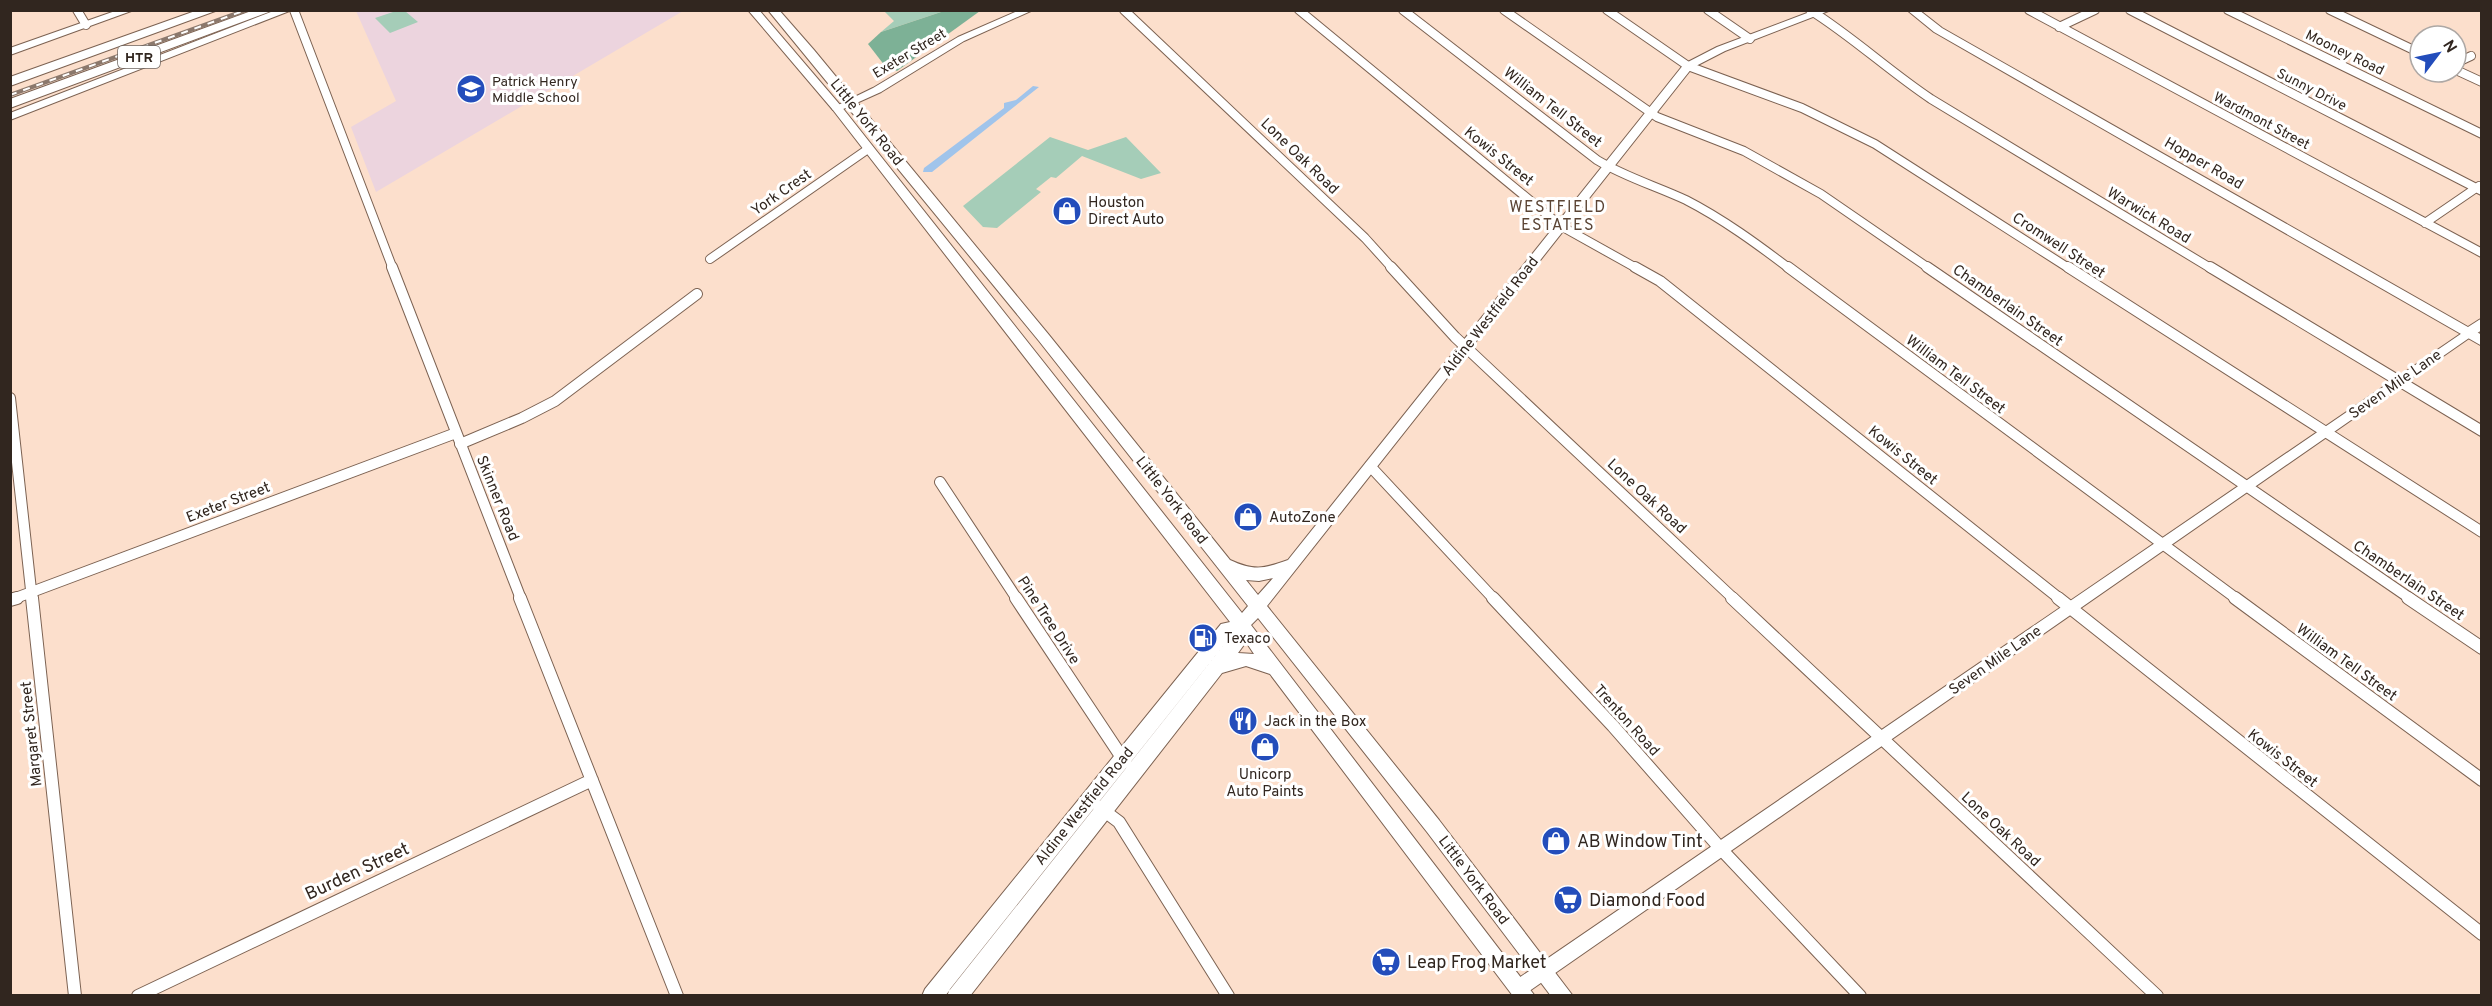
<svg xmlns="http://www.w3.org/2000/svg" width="2492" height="1006" font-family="Overpass,sans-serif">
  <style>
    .education { fill: #ecd4de }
    .green { fill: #a5cdb8 }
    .forest { fill: #7db196 }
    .water { fill: #a0c4eb }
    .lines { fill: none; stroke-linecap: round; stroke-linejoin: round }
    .minor-far2-casing { stroke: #7c6252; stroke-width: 10 }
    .minor-far1-casing { stroke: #7c6252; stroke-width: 12 }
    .minor-casing { stroke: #7c6252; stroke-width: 14 }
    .tertiary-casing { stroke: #7c6252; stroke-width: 2 }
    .secondary-casing { stroke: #7c6252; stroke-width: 2 }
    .motorway-casing { stroke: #7c6252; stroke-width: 2 }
    .minor-far2 { stroke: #fff; stroke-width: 8 }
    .minor-far1 { stroke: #fff; stroke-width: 10 }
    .minor { stroke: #fff; stroke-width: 12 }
    .tertiary { fill: #fff; fill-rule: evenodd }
    .secondary { fill: #fff; fill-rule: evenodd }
    .motorway { fill: #fff; fill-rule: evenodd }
    .rail-casing { stroke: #8b786c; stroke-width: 4 }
    .rail { stroke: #fff; stroke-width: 2; stroke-dasharray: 7; stroke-linecap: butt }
    .labels { text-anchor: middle; stroke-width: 6; stroke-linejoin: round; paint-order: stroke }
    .far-street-label { font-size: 14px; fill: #31261f; stroke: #fff }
    .shield { fill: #fff; stroke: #6f6762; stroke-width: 1.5 }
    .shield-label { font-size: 14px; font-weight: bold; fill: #31261f }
    .far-poi-label { font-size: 14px; fill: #31261f; stroke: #fff; text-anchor: start }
    .street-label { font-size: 15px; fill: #31261f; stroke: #fff }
    .poi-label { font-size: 15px; fill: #31261f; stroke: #fff; text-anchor: start }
    .neighbourhood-label { font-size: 16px; letter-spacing: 1.5px; fill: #5b4434; stroke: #fff }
    .near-poi-label { font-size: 18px; fill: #31261f; stroke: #fff; text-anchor: start }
    .near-street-label { font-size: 18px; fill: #31261f; stroke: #fff }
  </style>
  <rect width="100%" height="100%" fill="#fcdfcc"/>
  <path class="education" d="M 356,11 L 683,11 L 376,192 L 351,127 L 396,101 Z"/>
  <path class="green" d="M 396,11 L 405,11 L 418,22 L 390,33 L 375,18 Z
    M 884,11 L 944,11 L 881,32 L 894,21 Z
    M 1050,137 L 1088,150 L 1126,137 L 1161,173 L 1141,179 L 1082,156 L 1056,178 L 1051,177 L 1036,189 L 1041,192 L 997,228 L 983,227 L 963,206 Z"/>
  <path class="forest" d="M 944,11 L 980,11 L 897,71 L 885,66 L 868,44 L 881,32 Z"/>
  <path class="water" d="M 1033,86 L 1039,87 L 932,172 L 923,172 L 924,168 L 1004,108 L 1004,103 L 1016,100 Z"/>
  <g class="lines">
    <g class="minor-far2-casing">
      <path id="minor-far2" d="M 77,10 L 86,25
        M 294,10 L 393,269
        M 1124,10 L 1365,238 L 1393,269
        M 1299,10 L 1561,226 L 1638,269
        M 1403,10 L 1597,160 C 1625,177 1656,186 1686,200 C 1723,219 1757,244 1790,269
        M 1504,10 L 1657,117 L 1744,151 L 1821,194 L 1930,269
        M 1607,10 L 1688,66 L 1802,108 L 1875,144 L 2070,269
        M 1708,10 L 1750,39
        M 1810,10 C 1853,37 1889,71 1931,99 L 2212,269
        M 2029,10 L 2482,253
        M 2130,10 L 2482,191
        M 2228,10 L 2482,134
        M 2330,10 L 2420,53
        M 2059,27 L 2095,10
        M 2456,63 L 2471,56
        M 2456,70 L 2482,82
        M 2425,223 L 2479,186
        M 710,259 L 868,149"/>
    </g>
    <g class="minor-far1-casing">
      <path id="minor-far1" d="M 392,267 L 521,599
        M 1391,267 L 1455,337 L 1734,599
        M 1635,267 L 1660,281 L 2060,599
        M 1788,267 L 2237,599
        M 1927,267 L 2411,599
        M 2068,267 L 2482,532
        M 2210,267 L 2482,431
        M 2468,333 L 2482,324
        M 10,398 L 32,599
        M 460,444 L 522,418 L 555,401 L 697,294
        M 1370,466 L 1494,599
        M 940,482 L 1017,599
        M 13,599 L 456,433"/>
    </g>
    <g class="minor-casing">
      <path id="minor" d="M 32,598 L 75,996
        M 520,598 L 677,996
        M 1016,598 L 1125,762
        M 1493,598 L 1613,726 L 1720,848 L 1860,996
        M 1732,598 L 2157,996
        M 2058,598 L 2482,934
        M 2235,598 L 2482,780
        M 2408,598 L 2482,648
        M 10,600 L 17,598
        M 1099,807 L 1119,822 L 1228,996
        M 138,996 L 592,780"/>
    </g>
    <g class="tertiary-casing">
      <path id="tertiary" d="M 1020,10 L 1033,10 L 964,41 L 881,92 L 841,110 L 833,110 L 832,108 L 873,88 L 958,37 Z
        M 2468,329 L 2472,330 L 2474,333 L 2472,336 L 1525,994 L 1513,994 L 1510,988 L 1513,982 Z"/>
    </g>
    <g class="secondary-casing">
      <path id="secondary" d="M 118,10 L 134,10 L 10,55 L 10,48 Z
        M 276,10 L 292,10 L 10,120 L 10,113 Z
        M 748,10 L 759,10 L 841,106 L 1242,613 L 1248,606 L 1039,341 L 768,10 L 779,10 L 814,50 L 1049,335 L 1230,560 C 1254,571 1263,569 1288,560 L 1684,64 L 1717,47 L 1815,10 L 1831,10 L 1725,51 L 1692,68 L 1267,606 L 1439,820 L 1573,996 L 1551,996 L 1427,832 L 1258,618 L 1251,625 L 1535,996 L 1513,996 L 1270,674 L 1246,666 L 1222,673 L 970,996 L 947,996 L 950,989 L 1231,636 L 945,996 L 922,996 L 925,989 L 1221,624 L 1230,622 L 833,110 ZM 1273,578 L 1258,595 L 1246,580 L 1259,581 ZM 1246,642 L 1254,654 L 1238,653 Z
        M 1907,10 L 1919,10 L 1942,28 L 2482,335 L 2482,346 L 1934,32 Z"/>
    </g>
    <g class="motorway-casing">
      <path id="motorway" d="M 198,10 L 218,10 L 10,86 L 10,77 Z
        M 254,10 L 274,10 L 10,108 L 10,99 Z"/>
    </g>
    <use href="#minor-far2" class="minor-far2"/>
    <use href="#minor-far1" class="minor-far1"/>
    <use href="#minor" class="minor"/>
    <use href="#tertiary" class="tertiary"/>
    <use href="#secondary" class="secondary"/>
    <use href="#motorway" class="motorway"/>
    <g class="rail-casing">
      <path id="rail" d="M 10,95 L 246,10"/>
    </g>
    <use href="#rail" class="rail"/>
  </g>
  <defs>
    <g id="school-disc" transform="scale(1.5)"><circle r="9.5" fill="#234dbb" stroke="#fff"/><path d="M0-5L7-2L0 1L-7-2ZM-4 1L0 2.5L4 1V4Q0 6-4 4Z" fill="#fff"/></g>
    <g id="shop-disc" transform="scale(1.5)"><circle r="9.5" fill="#234dbb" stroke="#fff"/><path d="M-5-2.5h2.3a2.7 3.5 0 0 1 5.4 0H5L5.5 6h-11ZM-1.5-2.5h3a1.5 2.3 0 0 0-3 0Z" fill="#fff"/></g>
    <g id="fuel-disc" transform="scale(1.5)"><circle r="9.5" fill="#234dbb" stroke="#fff"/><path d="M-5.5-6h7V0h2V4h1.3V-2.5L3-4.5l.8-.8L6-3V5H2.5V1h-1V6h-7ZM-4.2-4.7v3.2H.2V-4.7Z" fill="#fff"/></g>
    <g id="restaurant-disc" transform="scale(1.5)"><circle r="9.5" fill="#234dbb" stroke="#fff"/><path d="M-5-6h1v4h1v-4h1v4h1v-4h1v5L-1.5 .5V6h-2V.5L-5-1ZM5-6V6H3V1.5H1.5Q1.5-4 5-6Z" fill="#fff"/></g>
    <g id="supermarket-disc" transform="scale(1.5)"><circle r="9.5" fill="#234dbb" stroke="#fff"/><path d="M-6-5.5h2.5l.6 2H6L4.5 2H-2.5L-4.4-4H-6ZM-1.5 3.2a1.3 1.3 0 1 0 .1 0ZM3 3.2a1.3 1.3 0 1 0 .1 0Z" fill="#fff"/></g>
  </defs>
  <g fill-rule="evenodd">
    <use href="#school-disc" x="471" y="89"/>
    <use href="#shop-disc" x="1067" y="211"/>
    <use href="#shop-disc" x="1248" y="517"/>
    <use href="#fuel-disc" x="1203" y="638"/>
    <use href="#restaurant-disc" x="1243" y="721"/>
    <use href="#shop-disc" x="1265" y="747"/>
    <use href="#shop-disc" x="1556" y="841"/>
    <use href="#supermarket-disc" x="1568" y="900"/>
    <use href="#supermarket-disc" x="1386" y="962"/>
  </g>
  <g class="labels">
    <g class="far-street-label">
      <text transform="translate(2345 52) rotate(26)" y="5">Mooney Road</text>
      <text transform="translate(909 53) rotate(-31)" y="5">Exeter Street</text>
      <text transform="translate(2312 89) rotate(27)" y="5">Sunny Drive</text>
      <text transform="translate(2262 120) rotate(28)" y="5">Wardmont Street</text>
    </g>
    <rect class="shield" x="118" y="46" width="42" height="22" rx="4.5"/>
    <g class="shield-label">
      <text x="139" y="62">HTR</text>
    </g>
    <g class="far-poi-label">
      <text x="492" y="86">Patrick Henry<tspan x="492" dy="16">Middle School</tspan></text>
    </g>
    <g class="street-label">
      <text transform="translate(1553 107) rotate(38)" y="5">William Tell Street</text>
      <text transform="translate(867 122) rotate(51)" y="5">Little York Road</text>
      <text transform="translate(1300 156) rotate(44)" y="5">Lone Oak Road</text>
      <text transform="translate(1499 156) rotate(39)" y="5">Kowis Street</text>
      <text transform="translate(2204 163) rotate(30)" y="5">Hopper Road</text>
      <text transform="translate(781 192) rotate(-35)" y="5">York Crest</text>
      <text transform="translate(2149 215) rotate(31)" y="5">Warwick Road</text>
      <text transform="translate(2059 245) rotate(33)" y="5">Cromwell Street</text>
      <text transform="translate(2008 305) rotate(35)" y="5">Chamberlain Street</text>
      <text transform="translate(1490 316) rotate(-52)" y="5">Aldine Westfield Road</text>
      <text transform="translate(1956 374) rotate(37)" y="5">William Tell Street</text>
      <text transform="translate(2395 384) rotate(-35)" y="5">Seven Mile Lane</text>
      <text transform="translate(1903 455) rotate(39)" y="5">Kowis Street</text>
      <text transform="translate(1647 496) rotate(43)" y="5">Lone Oak Road</text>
      <text transform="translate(498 498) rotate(68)" y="5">Skinner Road</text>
      <text transform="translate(1172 500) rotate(52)" y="5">Little York Road</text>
      <text transform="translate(228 502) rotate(-21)" y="5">Exeter Street</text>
      <text transform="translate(2409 580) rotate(34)" y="5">Chamberlain Street</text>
      <text transform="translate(1049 620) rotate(57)" y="5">Pine Tree Drive</text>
      <text transform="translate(1995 660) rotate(-35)" y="5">Seven Mile Lane</text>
      <text transform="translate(2347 662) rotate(36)" y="5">William Tell Street</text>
      <text transform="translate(1627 720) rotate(48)" y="5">Trenton Road</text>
      <text transform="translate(31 734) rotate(-96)" y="5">Margaret Street</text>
      <text transform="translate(2283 758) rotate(38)" y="5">Kowis Street</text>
      <text transform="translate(1084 806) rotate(-51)" y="5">Aldine Westfield Road</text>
      <text transform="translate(2001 829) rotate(43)" y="5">Lone Oak Road</text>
      <text transform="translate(1474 880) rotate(53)" y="5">Little York Road</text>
    </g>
    <g class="poi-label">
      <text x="1088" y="207">Houston<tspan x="1088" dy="17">Direct Auto</tspan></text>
      <text x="1269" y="522">AutoZone</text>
      <text x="1224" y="643">Texaco</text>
      <text x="1264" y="726">Jack in the Box</text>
      <text x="1265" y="779" text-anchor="middle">Unicorp<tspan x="1265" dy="17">Auto Paints</tspan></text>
    </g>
    <g class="neighbourhood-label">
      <text x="1558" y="212">WESTFIELD<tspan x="1558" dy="18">ESTATES</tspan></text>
    </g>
    <g class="near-poi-label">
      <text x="1577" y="847">AB Window Tint</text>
      <text x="1589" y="906">Diamond Food</text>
      <text x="1407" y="968">Leap Frog Market</text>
    </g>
    <g class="near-street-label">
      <text transform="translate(357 871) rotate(-25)" y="6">Burden Street</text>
    </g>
  </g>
  <rect width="2492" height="1006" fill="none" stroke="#31261f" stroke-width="24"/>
  <g transform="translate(2438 54) rotate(58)"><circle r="28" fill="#ffffff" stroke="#ada8a5" stroke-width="1.5"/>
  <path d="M0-4.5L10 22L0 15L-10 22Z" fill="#234dbb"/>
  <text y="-9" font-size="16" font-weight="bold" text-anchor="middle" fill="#31261f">N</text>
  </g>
</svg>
